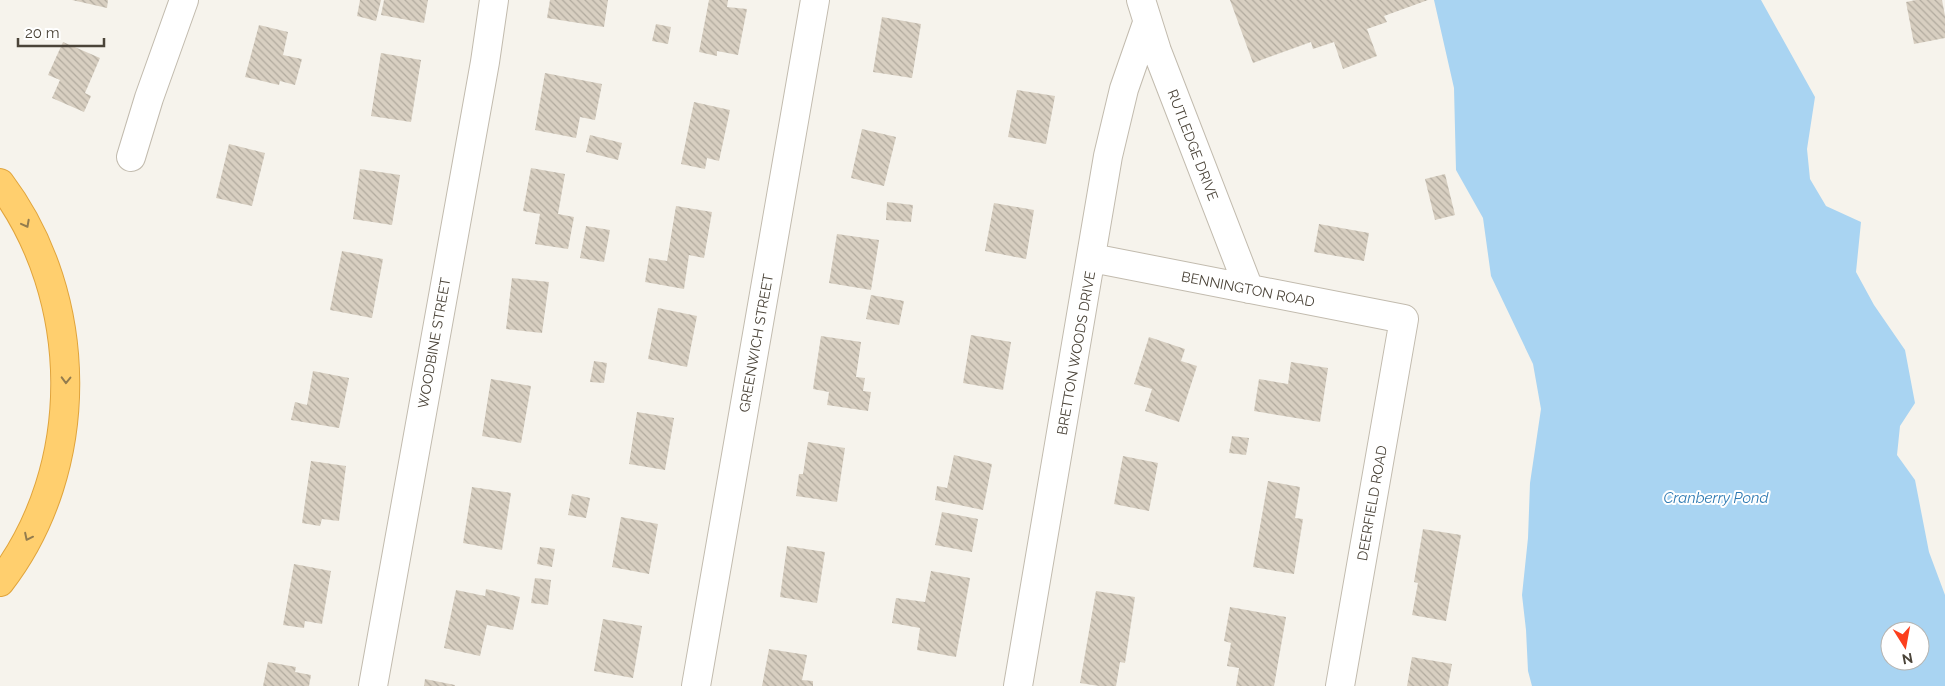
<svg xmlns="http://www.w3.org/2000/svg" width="1945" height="686" font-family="Raleway,sans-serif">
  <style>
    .water { fill: #a9d4f2; fill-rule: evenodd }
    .building { fill: url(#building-back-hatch) }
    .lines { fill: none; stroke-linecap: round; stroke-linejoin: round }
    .minor-casing { stroke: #c2bbae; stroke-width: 30 }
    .highway-casing { stroke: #e0a43c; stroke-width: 30 }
    .minor { stroke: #fff; stroke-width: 28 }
    .highway { stroke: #ffcf6e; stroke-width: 28 }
    .oneway { stroke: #937c4e }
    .labels { text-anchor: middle; stroke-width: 4; stroke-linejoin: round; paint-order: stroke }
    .street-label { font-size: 14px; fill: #4b4439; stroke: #fff }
    .water-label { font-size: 15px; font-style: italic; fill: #2e7ab2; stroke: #fff }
  </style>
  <defs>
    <pattern id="building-back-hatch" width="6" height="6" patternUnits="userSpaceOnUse" patternTransform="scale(1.25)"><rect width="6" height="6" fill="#d8cfc1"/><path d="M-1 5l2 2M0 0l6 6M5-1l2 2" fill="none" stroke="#b1aa9e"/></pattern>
  </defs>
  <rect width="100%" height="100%" fill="#f6f3ec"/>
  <path class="water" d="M 1434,0 L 1761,0 L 1815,97 L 1807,149 L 1810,179 L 1826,206 L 1861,222 L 1856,272 L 1874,305 L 1905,350 L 1915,403 L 1900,426 L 1897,455 L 1915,480 L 1929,552 L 1945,595 L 1945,686 L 1532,686 L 1528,671 L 1526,630 L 1522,595 L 1528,538 L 1530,483 L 1541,409 L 1533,364 L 1491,276 L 1483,218 L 1456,170 L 1454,88 ZM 1890,631 L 1920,631 L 1920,661 L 1890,661 Z"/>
  <path class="building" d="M 72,0 L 108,0 L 107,8 Z
    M 360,0 L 381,0 L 376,21 L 357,16 Z
    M 384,0 L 428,0 L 424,23 L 381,15 Z
    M 550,0 L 608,0 L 604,27 L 547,18 Z
    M 709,0 L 728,0 L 727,7 L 747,9 L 738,55 L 717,51 L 717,56 L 699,52 Z
    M 1230,0 L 1428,0 L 1384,16 L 1387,22 L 1367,29 L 1377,56 L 1343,69 L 1334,42 L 1313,49 L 1311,42 L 1253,63 Z
    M 1916,0 L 1942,0 L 1945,16 L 1945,38 L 1914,44 L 1906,2 Z
    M 882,17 L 921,24 L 912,78 L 873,72 Z
    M 656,24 L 671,27 L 668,44 L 652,41 Z
    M 259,25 L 288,32 L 283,55 L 302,59 L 295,85 L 280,81 L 279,85 L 245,77 Z
    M 63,42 L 100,58 L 85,93 L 91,96 L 84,112 L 52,98 L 60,80 L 48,75 Z
    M 381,53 L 421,60 L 411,122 L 371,116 Z
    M 545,73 L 602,84 L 595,120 L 580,117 L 576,138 L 535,130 Z
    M 1017,90 L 1055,96 L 1046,144 L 1008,137 Z
    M 694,102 L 730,110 L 719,161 L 707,158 L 705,169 L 681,164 Z
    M 862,129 L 896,137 L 884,186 L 851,178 Z
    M 590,135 L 622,143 L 618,160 L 586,152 Z
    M 229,144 L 265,153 L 252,206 L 216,198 Z
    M 531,168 L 565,174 L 558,214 L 574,217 L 568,249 L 535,244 L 540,214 L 523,211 Z
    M 360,169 L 400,175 L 392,225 L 353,219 Z
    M 1445,174 L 1455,215 L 1435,220 L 1425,179 Z
    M 887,202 L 913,205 L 911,222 L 886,220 Z
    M 994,203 L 1034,210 L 1026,259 L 985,251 Z
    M 676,206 L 712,212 L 704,258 L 689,255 L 684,289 L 645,282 L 649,258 L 667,261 Z
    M 1319,224 L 1369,233 L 1364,261 L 1314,252 Z
    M 586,226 L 610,230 L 604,262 L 580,258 Z
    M 837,234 L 879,240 L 871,290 L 829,283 Z
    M 342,251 L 383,259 L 372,318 L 330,310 Z
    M 512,278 L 549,282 L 542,333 L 506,329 Z
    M 871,295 L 904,301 L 899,325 L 866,319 Z
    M 658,308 L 697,316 L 687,367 L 648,359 Z
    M 971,335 L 1011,342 L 1003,390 L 963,383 Z
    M 821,336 L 861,342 L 856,377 L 865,378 L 863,391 L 871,392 L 868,411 L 827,405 L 829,392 L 813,389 Z
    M 1149,337 L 1185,349 L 1181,361 L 1197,366 L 1179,422 L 1145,411 L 1152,389 L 1134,384 Z
    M 594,361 L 607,363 L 604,383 L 590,382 Z
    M 1291,362 L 1328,368 L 1320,422 L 1254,411 L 1259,379 L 1288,384 Z
    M 313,371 L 349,378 L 339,428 L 291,420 L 295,402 L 307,405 Z
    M 491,379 L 531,386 L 521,443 L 482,436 Z
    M 637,412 L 674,418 L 665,470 L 629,464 Z
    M 1232,436 L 1249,438 L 1246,455 L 1229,453 Z
    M 808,442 L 845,448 L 837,502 L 796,496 L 799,474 L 803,474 Z
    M 954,455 L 992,464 L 983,510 L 935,500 L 937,486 L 947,488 Z
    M 1123,456 L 1158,463 L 1149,511 L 1114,504 Z
    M 311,461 L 346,466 L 339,521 L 322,519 L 320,526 L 302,523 Z
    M 1268,481 L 1300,487 L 1295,518 L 1303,519 L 1294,574 L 1253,567 Z
    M 472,487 L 511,493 L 502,550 L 463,543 Z
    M 572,494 L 590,498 L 586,518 L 568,515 Z
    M 942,512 L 978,519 L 972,552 L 935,545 Z
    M 621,517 L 658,524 L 649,574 L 612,567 Z
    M 1423,529 L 1461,535 L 1446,621 L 1412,615 L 1418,583 L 1414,582 Z
    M 787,546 L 825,552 L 817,603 L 780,597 Z
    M 540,547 L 555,549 L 552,567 L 537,564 Z
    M 294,564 L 331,571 L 322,624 L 305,621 L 304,628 L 283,625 Z
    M 931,571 L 970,578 L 956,657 L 917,650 L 920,628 L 892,623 L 896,598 L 925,602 Z
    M 535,578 L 551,580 L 548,605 L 531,603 Z
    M 486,589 L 520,597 L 513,630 L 487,625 L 480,656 L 444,648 L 456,590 L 485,596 Z
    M 1096,591 L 1135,597 L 1125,663 L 1120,662 L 1116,686 L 1099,686 L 1080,683 Z
    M 1230,607 L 1286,617 L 1274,686 L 1236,686 L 1239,668 L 1227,666 L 1231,643 L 1224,641 Z
    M 603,619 L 642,626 L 633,678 L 594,671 Z
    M 769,649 L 807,655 L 802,680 L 813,681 L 813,686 L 762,686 Z
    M 1412,657 L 1452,664 L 1448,686 L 1407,686 Z
    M 268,662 L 296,667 L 295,672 L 311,675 L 309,686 L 263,686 Z
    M 425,679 L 455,685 L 455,686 L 424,686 Z"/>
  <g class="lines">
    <g class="minor-casing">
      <path id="minor" d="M 1141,0 L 1157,51 L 1249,289
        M 131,157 L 149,98 L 184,0
        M 1092,258 L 1404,319 L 1340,686
        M 373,686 L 485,62 L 494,0
        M 696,686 L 815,0
        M 1018,686 L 1108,156 L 1124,89 L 1147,23"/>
    </g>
    <g class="highway-casing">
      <path id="highway" d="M 0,183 C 86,297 88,468 0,582"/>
    </g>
    <use href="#minor" class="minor"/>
    <use href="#highway" class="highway"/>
  </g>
  <defs><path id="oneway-chevron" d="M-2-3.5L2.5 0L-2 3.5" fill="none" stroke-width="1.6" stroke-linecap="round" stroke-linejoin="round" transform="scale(1.25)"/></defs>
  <g class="oneway">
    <use href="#oneway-chevron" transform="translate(26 224) rotate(62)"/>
    <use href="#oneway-chevron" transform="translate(66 380) rotate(91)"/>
    <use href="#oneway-chevron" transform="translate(28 537) rotate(116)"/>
  </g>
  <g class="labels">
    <g class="street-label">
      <text transform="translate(1193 145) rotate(69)" y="5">RUTLEDGE DRIVE</text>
      <text transform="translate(1248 289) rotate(11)" y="5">BENNINGTON ROAD</text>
      <text transform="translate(434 343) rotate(-80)" y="5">WOODBINE STREET</text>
      <text transform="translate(756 343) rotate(-80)" y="5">GREENWICH STREET</text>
      <text transform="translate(1076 353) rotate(-80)" y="5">BRETTON WOODS DRIVE</text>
      <text transform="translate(1372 503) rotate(-80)" y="5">DEERFIELD ROAD</text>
    </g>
    <g class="water-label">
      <text x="1716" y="503">Cranberry Pond</text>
    </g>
  </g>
  <g transform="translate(1905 646) rotate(169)"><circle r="24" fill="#ffffff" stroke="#b7b4b0"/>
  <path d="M0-4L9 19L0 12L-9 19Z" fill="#fc3f1d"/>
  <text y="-8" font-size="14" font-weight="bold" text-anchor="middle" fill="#4b4439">N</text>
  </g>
  <path d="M18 38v8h86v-8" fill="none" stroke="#4b4439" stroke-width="2.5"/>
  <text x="25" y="38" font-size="15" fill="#4b4439" stroke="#ffffff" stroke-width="4" paint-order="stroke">20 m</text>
</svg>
